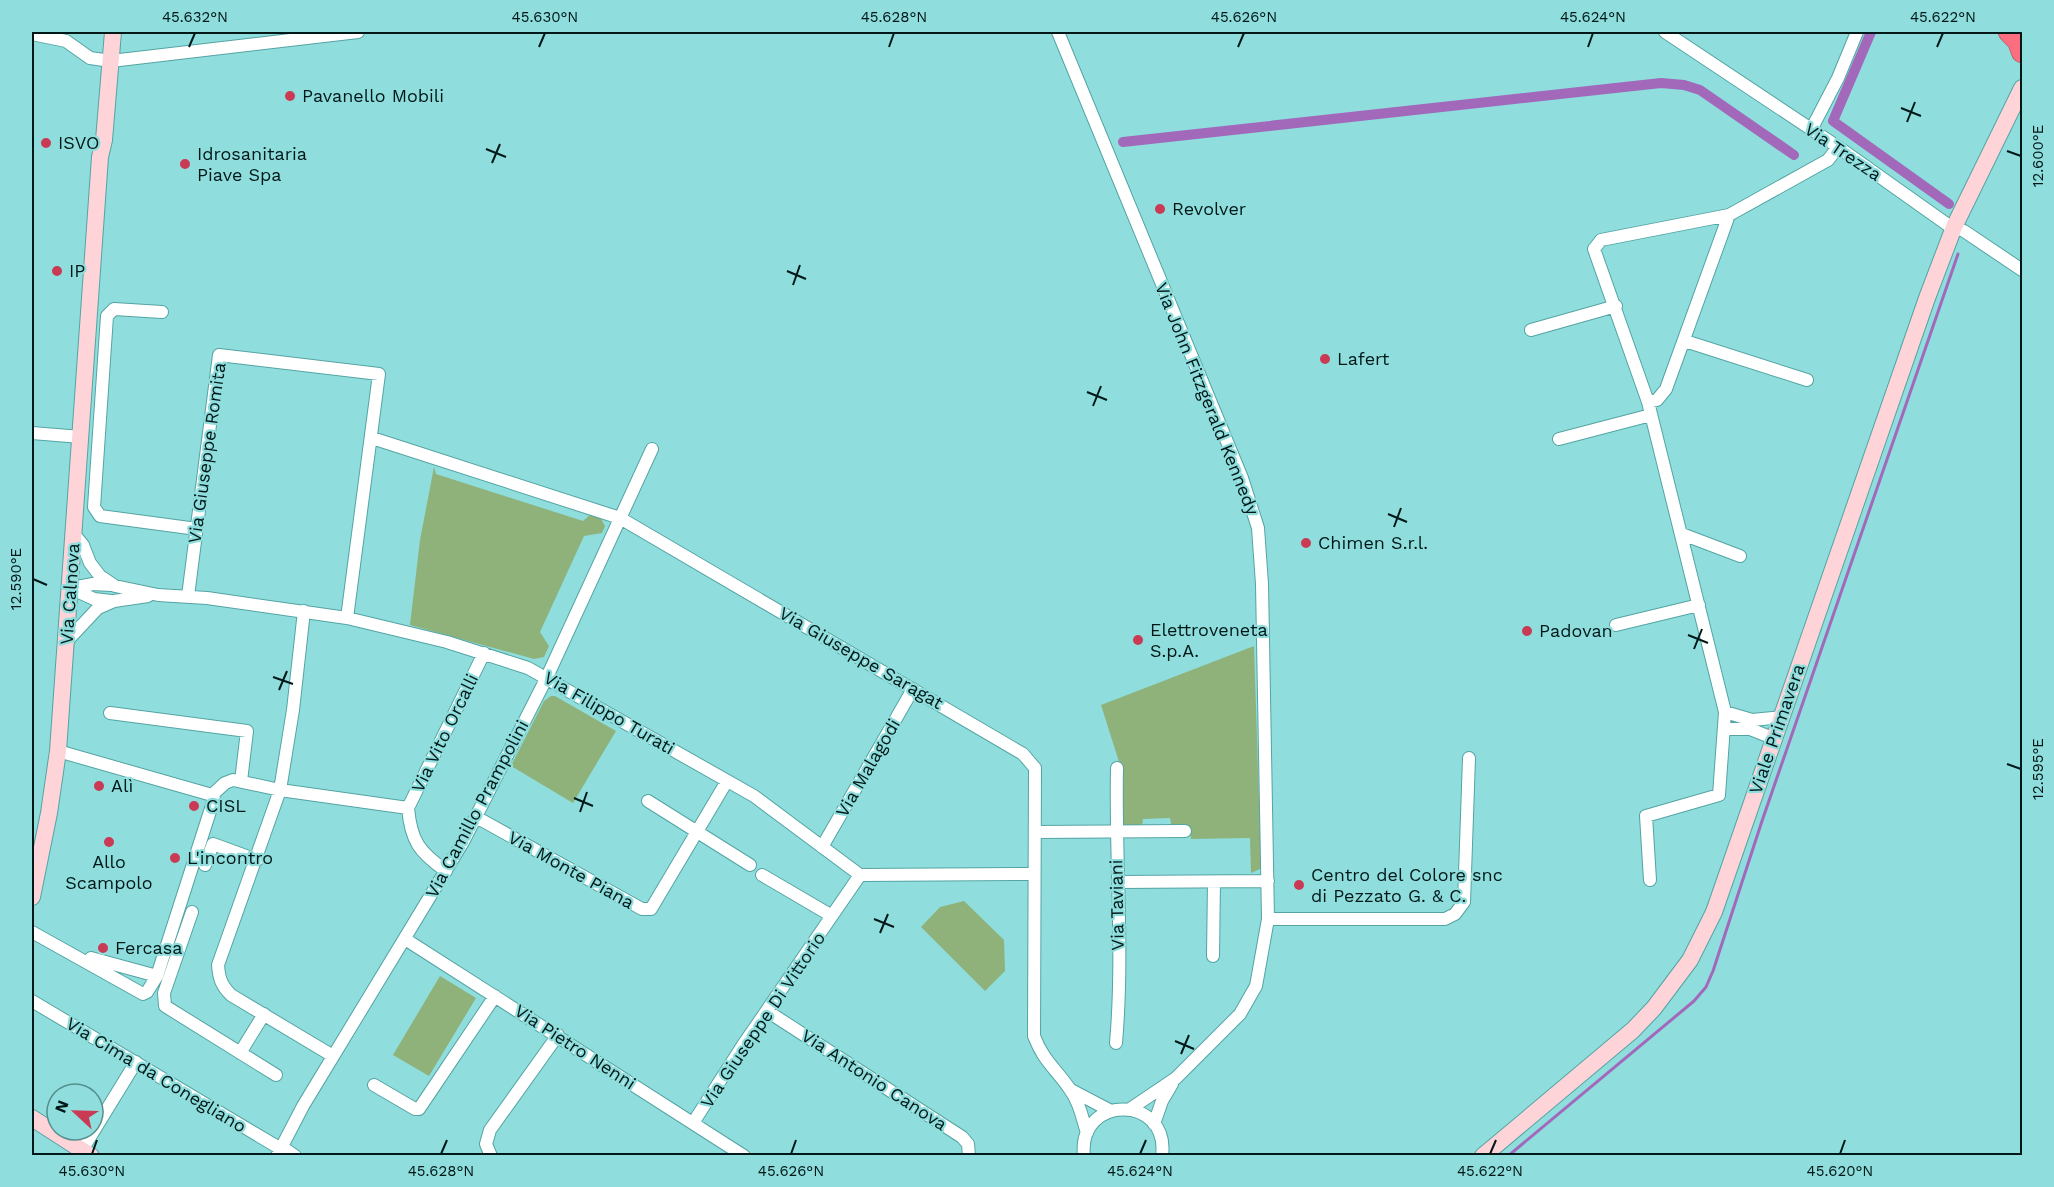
<svg xmlns="http://www.w3.org/2000/svg" width="2054" height="1187" font-family="'Work Sans',sans-serif">
  <style>
    .green { fill: #8eb279 }
    .lines { fill: none; stroke-linecap: round; stroke-linejoin: round }
    .stream { stroke: #a269bb; stroke-width: 3 }
    .canal { stroke: #a269bb; stroke-width: 10 }
    .street-casing { stroke: #54a4a3; stroke-width: 14 }
    .secondary-casing { stroke: #54a4a3; stroke-width: 18 }
    .highway-casing { stroke: #a3505c; stroke-width: 22 }
    .street { stroke: #fff; stroke-width: 12 }
    .secondary { stroke: #fed4d9; stroke-width: 16 }
    .highway { stroke: #fa6e80; stroke-width: 21 }
    .ticks { fill: none; stroke: #011818; stroke-width: 2 }
    .poi-dot { fill: #ca3a54; stroke: #8fdedd; stroke-width: 2 }
    .labels { text-anchor: middle; stroke-width: 4.5; stroke-linejoin: round; paint-order: stroke }
    .poi-label { font-size: 18px; fill: #011818; stroke: #8fdedd; text-anchor: start }
    .street-label { font-size: 18px; fill: #011818; stroke: #8fdedd }
    .neatline { fill: none; stroke: #011818; stroke-width: 2 }
    .ticks-label { font-size: 15px; text-anchor: middle; fill: #011818 }
  </style>
  <rect width="100%" height="100%" fill="#8fdedd"/>
  <path class="green" d="M 434,467 L 436,474 L 583,521 L 591,514 L 600,517 L 605,526 L 602,533 L 584,536 L 540,632 L 549,646 L 544,657 L 534,659 L 410,625 L 420,540 Z
    M 1254,646 L 1261,862 L 1260,869 L 1251,873 L 1250,838 L 1191,839 L 1190,828 L 1172,829 L 1170,818 L 1143,819 L 1142,827 L 1122,828 L 1121,768 L 1101,705 Z
    M 551,696 L 555,696 L 616,731 L 573,803 L 511,766 L 544,701 Z
    M 964,901 L 1004,940 L 1005,971 L 985,991 L 921,927 L 940,907 Z
    M 440,976 L 476,998 L 429,1076 L 393,1055 Z"/>
  <g class="lines">
    <path class="stream" d="M 1508,1156 L 1694,1001 L 1706,987 L 1713,971 L 1762,821 L 1958,254"/>
    <path class="canal" d="M 1871,32 L 1833,121 L 1949,204
      M 1123,142 L 1661,83 L 1684,85 L 1700,90 L 1794,155"/>
    <g class="street-casing">
      <path id="street" d="M 1058,32 L 1242,478 L 1258,528 L 1262,584 L 1268,919 L 1256,986 L 1240,1014 L 1176,1078 L 1130,1109
        M 1665,32 L 1838,147 L 1948,225 L 1964,231 L 2022,270
        M 32,34 L 66,41 L 90,58 L 111,61 L 358,32
        M 1811,130 L 1838,78 L 1857,32
        M 162,312 L 114,309 L 107,316 L 94,507 L 100,516 L 197,529
        M 1531,330 L 1616,306
        M 1685,341 L 1807,380
        M 1648,402 L 1657,400 L 1666,389 L 1729,215
        M 32,433 L 81,437
        M 372,438 L 620,518 L 1023,754 L 1035,768 L 1034,1036 C 1043,1060 1055,1068 1069,1088 C 1079,1101 1082,1117 1087,1133
        M 1559,439 L 1651,415
        M 74,534 L 83,545 L 90,563 L 100,576 L 115,586 L 158,595 L 207,598 L 347,618 L 447,642 L 528,668 L 754,796 L 860,875 L 1033,874
        M 1682,534 L 1740,556
        M 70,588 L 94,599 L 111,601
        M 72,588 L 93,584 L 111,585
        M 188,596 L 219,355 L 379,374 L 347,618
        M 304,611 L 293,710 L 280,790 L 218,965 C 219,978 221,985 231,995 L 333,1056
        M 1616,625 L 1699,605
        M 67,641 L 98,608 L 114,601 L 148,596
        M 1725,712 L 1752,720 L 1782,717
        M 110,713 L 247,731 L 241,781
        M 1724,729 L 1750,729 L 1775,739
        M 212,795 L 225,783 L 233,780 L 280,790 L 408,808
        M 648,801 L 750,865
        M 476,817 L 642,909 L 651,909 L 727,781
        M 1035,832 L 1185,831
        M 822,847 L 913,689
        M 205,865 L 213,844 L 257,860
        M 446,871 C 419,852 411,841 408,808 L 484,653
        M 762,875 L 832,916
        M 1650,880 L 1646,816 L 1719,795 L 1725,712 L 1648,402 L 1594,249 L 1601,240 L 1729,215 L 1828,160 L 1838,147
        M 1118,882 L 1268,881
        M 192,912 L 164,993 L 165,1006 L 276,1075
        M 1268,919 L 1445,919 L 1455,914 L 1464,902 L 1469,758
        M 32,932 L 143,994 L 147,992 L 157,976 L 214,799 L 212,795 L 58,751
        M 405,939 L 744,1156
        M 1213,956 L 1214,882
        M 91,958 L 157,976
        M 32,1001 L 281,1149
        M 767,1011 L 962,1137 L 968,1144 L 969,1156
        M 1116,1043 C 1124,952 1115,859 1117,768
        M 240,1053 L 264,1014
        M 374,1085 L 415,1109 L 419,1109 L 495,996
        M 1071,1090 L 1111,1111
        M 693,1123 L 743,1045 L 860,875
        M 1154,1124 L 1162,1101 L 1172,1084
        M 282,1147 L 295,1156
        M 82,1150 L 136,1062
        M 277,1156 L 303,1106 L 463,842 L 547,677 L 652,449
        M 491,1156 L 486,1144 L 490,1130 L 558,1035
        M 1084,1156 C 1077,1094 1170,1094 1162,1156"/>
    </g>
    <g class="secondary-casing">
      <path id="secondary" d="M 32,897 L 49,813 L 58,751 L 100,157 L 104,140 L 113,32
        M 32,1118 L 91,1156
        M 1483,1156 L 1633,1030 L 1654,1008 L 1690,960 L 1714,912 L 1927,298 L 1954,227 L 2022,88"/>
    </g>
    <g class="highway-casing">
      <path id="highway" d="M 2009,32 L 2018,41 L 2022,52"/>
    </g>
    <use href="#street" class="street"/>
    <use href="#secondary" class="secondary"/>
    <use href="#highway" class="highway"/>
  </g>
  <path class="ticks" d="M 189,47 L 195,33M 539,47 L 545,33M 889,47 L 894,33M 1238,47 L 1244,33M 1588,47 L 1593,33M 1937,47 L 1943,33M 1901,108 L 1921,116M 1907,122 L 1915,102M 486,149 L 506,157M 2007,151 L 2021,156M 492,163 L 500,144M 787,271 L 806,279M 793,285 L 800,265M 1087,392 L 1107,400M 1093,406 L 1101,386M 1388,514 L 1407,522M 1394,527 L 1401,508M 33,579 L 47,585M 1688,635 L 1708,643M 1694,649 L 1702,629M 273,677 L 293,684M 279,690 L 287,671M 2007,764 L 2021,769M 574,798 L 593,806M 580,812 L 587,792M 874,919 L 894,927M 880,933 L 888,914M 1175,1041 L 1194,1049M 1181,1054 L 1189,1035M 92,1154 L 97,1140M 441,1154 L 447,1140M 791,1154 L 796,1140M 1140,1154 L 1146,1140M 1490,1154 L 1496,1140M 1840,1154 L 1845,1140"/>
  <g class="poi-dot">
    <circle cx="290" cy="96" r="6"/>
    <circle cx="46" cy="143" r="6"/>
    <circle cx="185" cy="164" r="6"/>
    <circle cx="1160" cy="209" r="6"/>
    <circle cx="57" cy="271" r="6"/>
    <circle cx="1325" cy="359" r="6"/>
    <circle cx="1306" cy="543" r="6"/>
    <circle cx="1527" cy="631" r="6"/>
    <circle cx="1138" cy="640" r="6"/>
    <circle cx="99" cy="786" r="6"/>
    <circle cx="194" cy="806" r="6"/>
    <circle cx="109" cy="842" r="6"/>
    <circle cx="175" cy="858" r="6"/>
    <circle cx="1299" cy="885" r="6"/>
    <circle cx="103" cy="948" r="6"/>
  </g>
  <g class="labels">
    <g class="poi-label">
      <text x="302" y="102">Pavanello Mobili</text>
      <text x="58" y="149">ISVO</text>
      <text x="197" y="160">Idrosanitaria<tspan x="197" dy="21">Piave Spa</tspan></text>
      <text x="1172" y="215">Revolver</text>
      <text x="69" y="277">IP</text>
      <text x="1337" y="365">Lafert</text>
      <text x="1318" y="549">Chimen S.r.l.</text>
      <text x="1150" y="636">Elettroveneta<tspan x="1150" dy="21">S.p.A.</tspan></text>
      <text x="1539" y="637">Padovan</text>
      <text x="111" y="792">Alì</text>
      <text x="206" y="812">CISL</text>
      <text x="187" y="864">L'incontro</text>
      <text x="109" y="868" text-anchor="middle">Allo<tspan x="109" dy="21">Scampolo</tspan></text>
      <text x="1311" y="881">Centro del Colore snc<tspan x="1311" dy="21">di Pezzato G. &amp; C.</tspan></text>
      <text x="115" y="954">Fercasa</text>
    </g>
    <g class="street-label">
      <text transform="translate(1843 152) rotate(34)" y="6">Via Trezza</text>
      <text transform="translate(1207 399) rotate(68)" y="6">Via John Fitzgerald Kennedy</text>
      <text transform="translate(207 453) rotate(-82)" y="6">Via Giuseppe Romita</text>
      <text transform="translate(70 594) rotate(-86)" y="6">Via Calnova</text>
      <text transform="translate(861 658) rotate(30)" y="6">Via Giuseppe Saragat</text>
      <text transform="translate(609 713) rotate(30)" y="6">Via Filippo Turati</text>
      <text transform="translate(1777 729) rotate(-71)" y="6">Viale Primavera</text>
      <text transform="translate(445 733) rotate(-64)" y="6">Via Vito Orcalli</text>
      <text transform="translate(868 768) rotate(-60)" y="6">Via Malagodi</text>
      <text transform="translate(477 809) rotate(-62)" y="6">Via Camillo Prampolini</text>
      <text transform="translate(571 870) rotate(29)" y="6">Via Monte Piana</text>
      <text transform="translate(1117 905) rotate(-91)" y="6">Via Taviani</text>
      <text transform="translate(763 1020) rotate(-56)" y="6">Via Giuseppe Di Vittorio</text>
      <text transform="translate(575 1047) rotate(33)" y="6">Via Pietro Nenni</text>
      <text transform="translate(156 1075) rotate(31)" y="6">Via Cima da Conegliano</text>
      <text transform="translate(874 1080) rotate(33)" y="6">Via Antonio Canova</text>
    </g>
  </g>
  <rect width="2054" height="1187" fill="none" stroke="#8fdedd" stroke-width="66"/>
  <g transform="translate(75 1112) rotate(292)"><circle r="28" fill="#8fdedd" stroke="#568f8e" stroke-width="1.5"/>
  <path d="M0-4.5L10 22L0 15L-10 22Z" fill="#ca3a54"/>
  <text y="-9" font-size="16" font-weight="bold" text-anchor="middle" fill="#011818">N</text>
  </g>
  <rect x="33" y="33" width="1988" height="1121" class="neatline"/>
  <g class="ticks-label">
    <text x="195" y="22">45.632°N</text>
    <text x="545" y="22">45.630°N</text>
    <text x="894" y="22">45.628°N</text>
    <text x="1244" y="22">45.626°N</text>
    <text x="1593" y="22">45.624°N</text>
    <text x="1943" y="22">45.622°N</text>
    <text transform="translate(2038 156) rotate(-90)" y="5">12.600°E</text>
    <text transform="translate(16 579) rotate(-90)" y="5">12.590°E</text>
    <text transform="translate(2038 769) rotate(-90)" y="5">12.595°E</text>
    <text x="92" y="1176">45.630°N</text>
    <text x="441" y="1176">45.628°N</text>
    <text x="791" y="1176">45.626°N</text>
    <text x="1140" y="1176">45.624°N</text>
    <text x="1490" y="1176">45.622°N</text>
    <text x="1840" y="1176">45.620°N</text>
  </g>
</svg>
